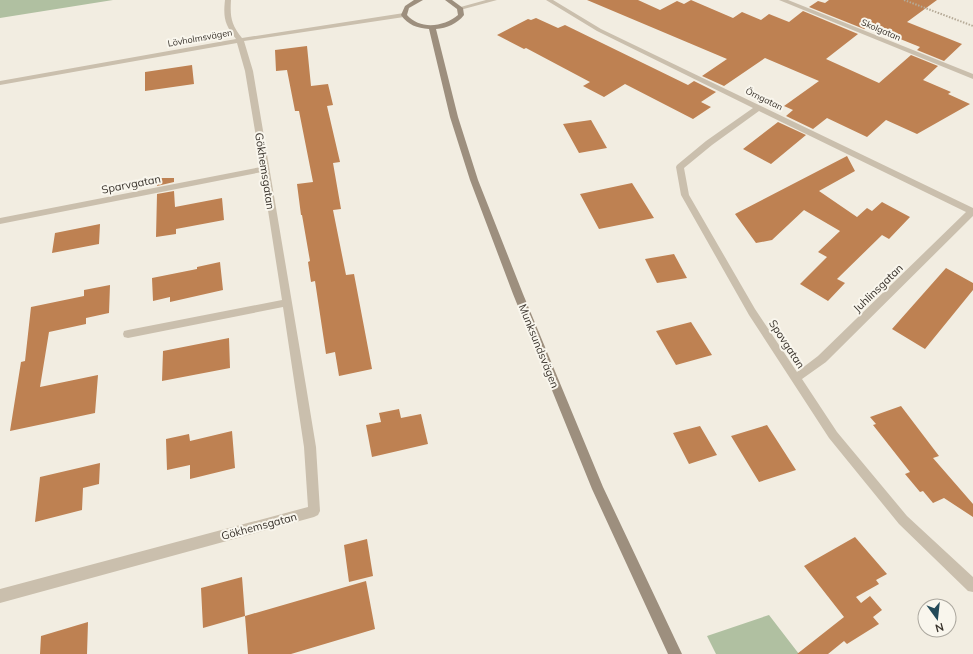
<svg xmlns="http://www.w3.org/2000/svg" width="973" height="654" font-family="Mulish,sans-serif">
  <style>
    .green { fill: #b0c0a1 }
    .building { fill: #be8152 }
    .lines { fill: none; stroke-linecap: round; stroke-linejoin: round }
    .path { stroke: #b5aa97; stroke-width: 2; stroke-dasharray: 1.5 1.5; stroke-linecap: butt }
    .street { fill: #cabfad; fill-rule: evenodd }
    .secondary { fill: #9d8f7e; fill-rule: evenodd }
    .labels { text-anchor: middle; stroke-width: 4; stroke-linejoin: round; paint-order: stroke }
    .far-street-label { font-size: 9px; fill: #38322b; stroke: #f9f6ed }
    .street-label { font-size: 11px; fill: #38322b; stroke: #f9f6ed }
  </style>
  <rect width="100%" height="100%" fill="#f2ede1"/>
  <path class="green" d="M 0,0 L 113,0 L 0,18 Z
    M 769,615 L 799,654 L 716,654 L 707,636 Z"/>
  <path class="building" d="M 587,0 L 638,0 L 660,10 L 677,1 L 684,4 L 691,0 L 733,18 L 742,12 L 761,20 L 769,14 L 789,22 L 803,11 L 858,34 L 826,59 L 879,83 L 911,55 L 938,66 L 923,80 L 951,92 L 948,94 L 970,104 L 917,134 L 886,120 L 867,137 L 827,118 L 813,129 L 786,116 L 793,110 L 784,106 L 819,81 L 765,58 L 724,86 L 702,76 L 727,59 Z
    M 829,0 L 937,0 L 907,22 L 962,44 L 944,61 L 917,50 L 920,47 L 868,26 L 864,29 L 809,7 L 818,1 L 825,3 Z
    M 536,18 L 558,28 L 565,25 L 688,85 L 694,81 L 716,92 L 701,102 L 711,107 L 693,119 L 625,84 L 604,97 L 583,86 L 590,82 L 526,48 L 524,49 L 497,35 L 528,19 L 531,20 Z
    M 307,46 L 311,86 L 328,84 L 333,105 L 327,106 L 340,162 L 333,163 L 341,209 L 333,210 L 346,275 L 354,274 L 372,369 L 339,376 L 335,352 L 326,354 L 315,281 L 311,282 L 308,262 L 310,261 L 302,215 L 301,215 L 297,184 L 313,182 L 299,111 L 295,111 L 287,70 L 276,71 L 275,50 Z
    M 192,65 L 194,84 L 145,91 L 145,72 Z
    M 591,120 L 607,148 L 579,153 L 563,124 Z
    M 778,122 L 806,135 L 771,164 L 743,149 Z
    M 847,156 L 855,171 L 819,191 L 857,217 L 867,208 L 872,211 L 882,202 L 910,217 L 889,239 L 882,235 L 837,279 L 845,283 L 828,301 L 800,284 L 827,257 L 818,252 L 840,231 L 804,210 L 772,240 L 756,243 L 735,214 Z
    M 157,178 L 174,178 L 174,182 L 157,186 Z
    M 632,183 L 654,218 L 599,229 L 580,194 Z
    M 174,191 L 175,207 L 222,198 L 224,220 L 176,229 L 176,234 L 156,237 L 157,194 Z
    M 100,224 L 99,244 L 52,253 L 55,233 Z
    M 674,254 L 687,278 L 657,283 L 645,259 Z
    M 220,262 L 223,290 L 170,302 L 170,297 L 153,301 L 152,278 L 197,269 L 197,267 Z
    M 946,268 L 973,283 L 973,290 L 925,349 L 892,329 Z
    M 110,285 L 109,313 L 86,318 L 86,324 L 49,332 L 40,387 L 98,375 L 95,413 L 10,431 L 21,362 L 25,361 L 31,307 L 84,296 L 84,290 Z
    M 691,322 L 712,355 L 676,365 L 656,331 Z
    M 229,338 L 230,368 L 162,381 L 163,351 Z
    M 901,406 L 939,456 L 933,458 L 973,504 L 973,517 L 944,498 L 933,503 L 923,491 L 920,492 L 905,474 L 910,472 L 873,425 L 876,424 L 870,417 Z
    M 399,409 L 401,418 L 421,414 L 428,444 L 372,457 L 366,425 L 381,422 L 379,413 Z
    M 767,425 L 796,470 L 759,482 L 731,436 Z
    M 700,426 L 717,455 L 689,464 L 673,433 Z
    M 232,431 L 235,468 L 190,479 L 190,465 L 167,470 L 166,439 L 189,434 L 190,441 Z
    M 100,463 L 99,484 L 83,488 L 82,510 L 35,522 L 40,477 Z
    M 855,537 L 887,574 L 876,580 L 879,584 L 856,597 L 861,603 L 870,596 L 882,610 L 873,617 L 879,624 L 847,644 L 844,641 L 828,654 L 797,654 L 844,617 L 804,566 Z
    M 367,539 L 373,576 L 349,582 L 344,545 Z
    M 242,577 L 245,616 L 203,628 L 201,588 Z
    M 366,581 L 375,629 L 291,654 L 248,654 L 245,616 Z
    M 88,622 L 87,654 L 40,654 L 41,636 Z"/>
  <g class="lines">
    <path class="path" d="M 904,0 L 973,26"/>
    <path class="street" d="M 225,0 L 231,0 C 230,17 231,24 242,38 L 404,13 L 407,15 L 404,17 L 244,41 L 253,71 L 306,386 L 316,447 L 320,511 L 318,515 L 314,517 L 0,603 L 0,589 L 308,507 L 304,447 L 283,307 L 128,338 L 124,337 L 123,334 L 124,331 L 128,330 L 282,300 L 262,172 L 0,224 L 0,218 L 261,167 L 245,71 L 237,43 L 0,85 L 0,81 L 236,39 C 225,25 223,18 225,0 Z
      M 486,0 L 497,0 L 460,10 L 457,8 Z
      M 546,0 L 553,0 L 601,29 L 973,208 L 973,216 L 826,362 L 802,379 L 837,432 L 907,516 L 973,577 L 973,592 L 968,591 L 899,524 L 829,438 L 749,315 L 681,195 L 676,167 L 677,165 L 706,141 L 753,108 L 597,31 ZM 759,111 L 966,212 L 818,356 L 797,372 L 755,309 L 689,195 L 684,168 L 712,145 Z
      M 779,0 L 788,0 L 973,74 L 973,79 Z"/>
    <path class="secondary" d="M 414,0 L 423,0 L 409,8 L 407,15 C 420,30 444,27 458,15 L 457,9 L 445,0 L 452,0 L 463,8 L 464,15 C 457,24 447,28 436,29 L 458,117 L 478,180 L 523,294 L 603,487 L 682,654 L 668,654 L 592,489 L 513,294 L 470,180 L 450,117 L 429,29 C 417,28 408,25 401,15 L 405,6 Z"/>
  </g>
  <g class="labels">
    <g class="far-street-label">
      <text transform="translate(881 30) rotate(23)" y="3">Skolgatan</text>
      <text transform="translate(200 38) rotate(-10)" y="3">Lövholmsvägen</text>
      <text transform="translate(764 99) rotate(26)" y="3">Örngatan</text>
    </g>
    <g class="street-label">
      <text transform="translate(265 171) rotate(81)" y="4">Gökhemsgatan</text>
      <text transform="translate(131 184) rotate(-11)" y="4">Sparvgatan</text>
      <text transform="translate(878 288) rotate(-44)" y="4">Juhlinsgatan</text>
      <text transform="translate(787 344) rotate(57)" y="4">Spovgatan</text>
      <text transform="translate(539 346) rotate(68)" y="4">Munksundsvägen</text>
      <text transform="translate(259 526) rotate(-15)" y="4">Gökhemsgatan</text>
    </g>
  </g>
  <g transform="translate(937 618) rotate(165)"><circle r="19" fill="#f9f6ed" stroke="#aca89f"/>
  <path d="M0-3L7 15L0 10L-7 15Z" fill="#234a58"/>
  <text y="-6" font-size="11" font-weight="bold" text-anchor="middle" fill="#38322b">N</text>
  </g>
</svg>
